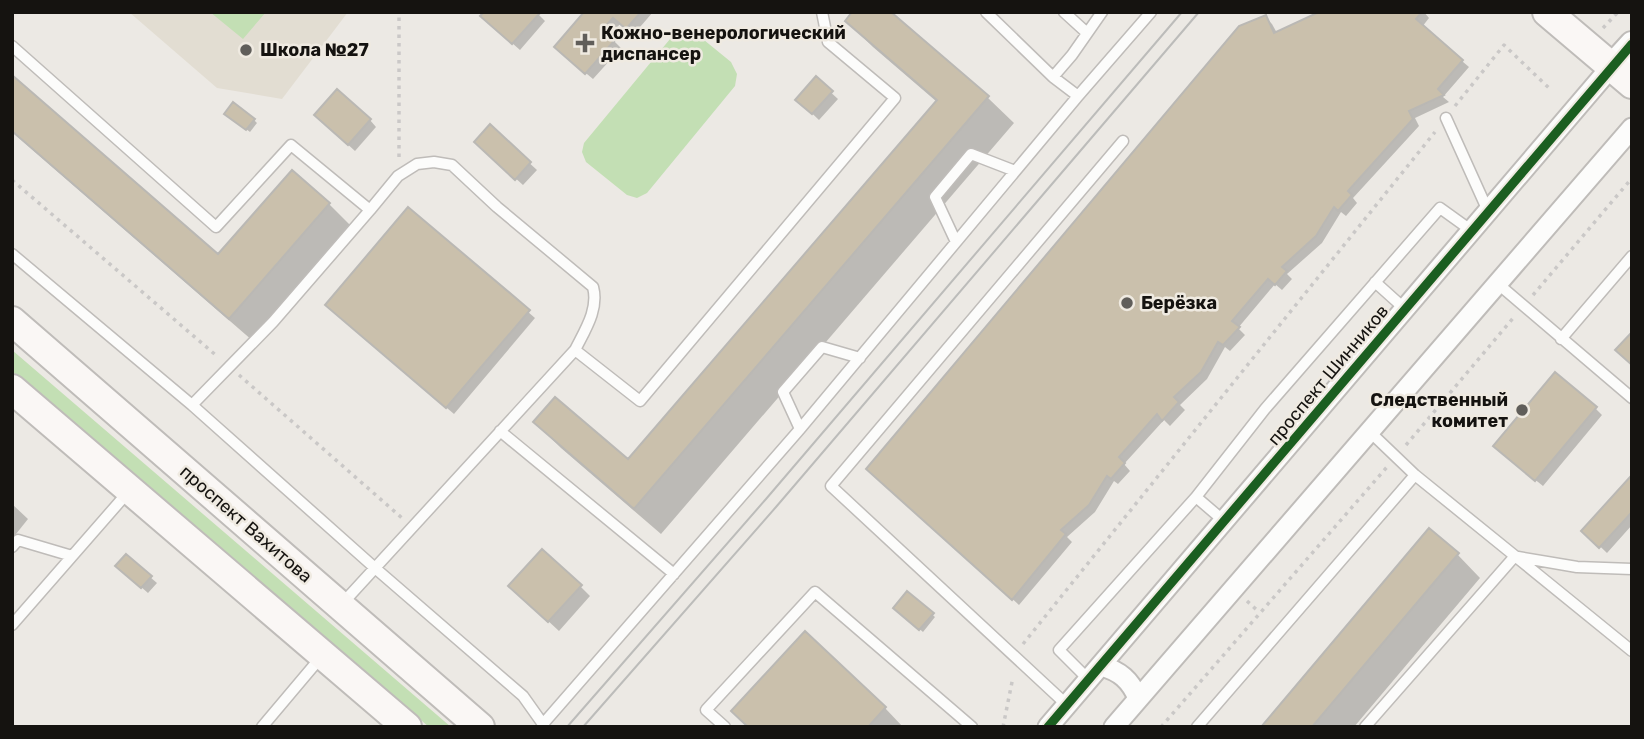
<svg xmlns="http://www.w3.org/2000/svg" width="1644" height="739" font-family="Rubik,sans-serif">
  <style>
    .built { fill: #e2ddd2 }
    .green { fill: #c3dfb4 }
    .shadow { fill: #0003 }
    .building { fill: #cac0ac; stroke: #bab8b4; stroke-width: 2 }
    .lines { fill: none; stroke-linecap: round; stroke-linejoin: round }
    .service-casing { stroke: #bfbcb9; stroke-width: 13 }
    .minor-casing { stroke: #bfbcb9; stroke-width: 23 }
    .tertiary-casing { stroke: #bfbcb9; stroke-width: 28 }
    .secondary-casing { stroke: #bfbcb9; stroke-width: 32 }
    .path { stroke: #cac8c7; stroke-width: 3.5; stroke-dasharray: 3.5 5; stroke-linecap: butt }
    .service { stroke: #fcfcfb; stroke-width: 10 }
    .minor { stroke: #fcfcfb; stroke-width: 19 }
    .tertiary { stroke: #fcfcfb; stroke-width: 24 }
    .secondary { stroke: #faf7f5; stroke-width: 28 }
    .tram { stroke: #bcbcba; stroke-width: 2 }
    .cycleway-casing { stroke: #efeae1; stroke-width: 13 }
    .cycleway { stroke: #1b5e20; stroke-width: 9 }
    .poi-dot { fill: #605e5a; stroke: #efeae1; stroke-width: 2.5 }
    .labels { text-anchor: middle; stroke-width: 5; stroke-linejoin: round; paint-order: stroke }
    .poi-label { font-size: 18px; font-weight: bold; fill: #151310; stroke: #efeae1; text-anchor: start }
    .street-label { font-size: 18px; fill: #151310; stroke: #efeae1 }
  </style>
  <rect width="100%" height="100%" fill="#ece9e4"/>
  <path class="built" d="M 129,12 L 348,12 L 282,99 L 217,88 Z"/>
  <path class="green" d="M 210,12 L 266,12 L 243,39 Z
    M 684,30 L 693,31 L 731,62 L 737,74 L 735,86 L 647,193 L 637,198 L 627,195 L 586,162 L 582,152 L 584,143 L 675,33 Z
    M 12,350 L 451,727 L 429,727 L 12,371 Z"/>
  <path class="shadow" d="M 536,12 L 545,21 L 520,50 L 489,23 Z
    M 587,12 L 653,12 L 634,34 L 621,23 L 609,36 L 621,48 L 593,79 L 563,54 Z
    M 889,12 L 988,98 L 1014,123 L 661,534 L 561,448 L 535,422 L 628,462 L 937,102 L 873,47 L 847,21 Z
    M 1323,12 L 1424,12 L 1429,18 L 1422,27 L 1469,67 L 1443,97 L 1449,102 L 1415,118 L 1419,126 L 1353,198 L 1357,203 L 1346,216 L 1341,212 L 1322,243 L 1287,274 L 1292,279 L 1282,290 L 1275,284 L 1238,328 L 1245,335 L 1230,351 L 1225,347 L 1207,379 L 1180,405 L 1185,410 L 1170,426 L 1164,420 L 1124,464 L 1130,471 L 1118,484 L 1114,481 L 1095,512 L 1067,537 L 1072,542 L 1019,605 L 875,475 L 1265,17 L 1272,24 L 1277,33 Z
    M 12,77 L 218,256 L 329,204 L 352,227 L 253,341 L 12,132 Z
    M 816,79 L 838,99 L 819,120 L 798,100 Z
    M 229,116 L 254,120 L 257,123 L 250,132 Z
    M 370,120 L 376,127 L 355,151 L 323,122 Z
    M 490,127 L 537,170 L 523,185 L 483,149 Z
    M 409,210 L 535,318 L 454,414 L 334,312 Z
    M 1596,409 L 1602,415 L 1543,486 L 1502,453 Z
    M 1632,481 L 1632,525 L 1607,553 L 1584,531 Z
    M 12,504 L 28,519 L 12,539 Z
    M 1457,554 L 1480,578 L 1354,727 L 1263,727 Z
    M 124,572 L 150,577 L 157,583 L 148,593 Z
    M 580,586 L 590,596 L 559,631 L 521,596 Z
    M 907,593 L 935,617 L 923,632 L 895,608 Z
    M 885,708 L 903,727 L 749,727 Z"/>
  <path class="building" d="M 484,12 L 539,12 L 540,13 L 512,44 L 480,16 Z
    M 584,12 L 641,12 L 626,29 L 613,18 L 603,29 L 615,40 L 585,74 L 554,47 Z
    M 852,12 L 891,12 L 989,96 L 634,509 L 533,422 L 555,397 L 628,459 L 937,100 L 845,21 Z
    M 1319,12 L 1422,12 L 1416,19 L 1463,60 L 1438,89 L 1444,95 L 1409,111 L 1413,119 L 1348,191 L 1352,195 L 1338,211 L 1334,207 L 1316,236 L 1282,267 L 1287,271 L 1275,285 L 1268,279 L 1232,321 L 1240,327 L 1223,345 L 1218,342 L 1201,372 L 1174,397 L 1179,402 L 1162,421 L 1157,414 L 1119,457 L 1125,463 L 1111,479 L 1107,476 L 1089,505 L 1061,530 L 1066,534 L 1012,600 L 866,469 L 1239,26 L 1266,15 L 1274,33 Z
    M 12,75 L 218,254 L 292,170 L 330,203 L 229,319 L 12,131 Z
    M 816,76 L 833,91 L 812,114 L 795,100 Z
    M 337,89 L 371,119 L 348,145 L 314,115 Z
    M 233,102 L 255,119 L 246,130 L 224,114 Z
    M 490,124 L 531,162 L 515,180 L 474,142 Z
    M 408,207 L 530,310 L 446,408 L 325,305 Z
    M 1632,332 L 1632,365 L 1615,350 Z
    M 1555,372 L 1597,407 L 1535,481 L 1493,446 Z
    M 1630,477 L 1632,478 L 1632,512 L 1599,548 L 1581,531 Z
    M 1429,528 L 1459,553 L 1426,592 L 1312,727 L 1261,727 Z
    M 542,549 L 582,585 L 548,622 L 508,586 Z
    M 126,554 L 152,576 L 141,588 L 115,566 Z
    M 907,591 L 934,613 L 919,630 L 893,608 Z
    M 805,631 L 886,707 L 868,727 L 748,727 L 731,711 Z"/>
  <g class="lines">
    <g class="service-casing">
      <path id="service" d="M 986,12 L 1053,77 L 1072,55 L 1102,12
        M 1064,12 L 1087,33
        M 12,46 L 216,227 L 291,145 L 370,210 L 273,322 L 192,405
        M 1053,77 L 1078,96
        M 1446,118 L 1488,211
        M 370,210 L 398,176 L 417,164 L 434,162 L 452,165 L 497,207 L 593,287 C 599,309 585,330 575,350
        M 956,242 L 935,197 L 971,154 L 1015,171
        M 12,254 L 192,405 L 375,568 L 523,696 L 545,727
        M 1375,282 L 1405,309
        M 1497,283 L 1632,398
        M 1561,339 L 1632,256
        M 800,429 L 783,392 L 822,347 L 860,358
        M 500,431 L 674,574
        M 1369,431 L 1415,475
        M 1224,521 L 1196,497 L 1265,409 L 1440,208 L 1472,231
        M 12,547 L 18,540 L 72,556
        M 1515,556 L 1632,651
        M 1518,557 L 1577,567 L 1632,569
        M 341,605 L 575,350 L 640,401 L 895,98 L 828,42 L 822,12
        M 12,625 L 129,491
        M 1089,680 L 1059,650 L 1196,497
        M 1067,705 L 831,486 L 1123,141
        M 543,724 L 800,429 L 1078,96 L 1151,12
        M 262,727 L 321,657
        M 725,727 L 706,710 L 815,592 L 972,727
        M 1197,727 L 1415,475 L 1515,556 L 1365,727"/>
    </g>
    <g class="minor-casing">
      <path id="minor" d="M 1101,666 C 1120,671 1130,680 1138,698
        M 1048,727 L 1611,67
        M 1114,727 L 1632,128"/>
    </g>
    <g class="tertiary-casing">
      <path id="tertiary" d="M 1611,67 L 1632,44"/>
    </g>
    <g class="secondary-casing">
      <path id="secondary" d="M 1547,12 L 1632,84
        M 12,321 L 480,727
        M 12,389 L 407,727"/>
    </g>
    <path class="path" d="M 1603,28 L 1618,12
      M 1455,106 L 1504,45 L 1549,88
      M 399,157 L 399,12
      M 12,180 L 218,357
      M 1533,295 L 1632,178
      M 239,375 L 402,518
      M 1406,445 L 1514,317
      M 1247,601 L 1259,612
      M 1023,644 L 1435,132
      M 1003,727 L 1013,677
      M 1161,727 L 1387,467"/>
    <use href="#service" class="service"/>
    <use href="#minor" class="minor"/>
    <use href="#tertiary" class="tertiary"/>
    <use href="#secondary" class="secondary"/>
    <path class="tram" d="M 567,727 L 766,499 L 1182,12
      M 583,727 L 776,507 L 1199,12"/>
    <g class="cycleway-casing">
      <path id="cycleway" d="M 1048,727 L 1632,44"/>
    </g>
    <use href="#cycleway" class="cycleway"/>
  </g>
  <g class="poi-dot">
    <path d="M581.5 32.5h7v7h7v7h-7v7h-7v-7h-7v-7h7z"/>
    <circle cx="246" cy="50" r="7"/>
    <circle cx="1127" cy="303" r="7"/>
    <circle cx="1522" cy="410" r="7"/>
  </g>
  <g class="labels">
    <g class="poi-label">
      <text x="601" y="39">Кожно-венерологический<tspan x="601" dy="21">диспансер</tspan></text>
      <text x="260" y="56">Школа №27</text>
      <text x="1141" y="309">Берёзка</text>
      <text x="1508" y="406" text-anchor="end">Следственный<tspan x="1508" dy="21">комитет</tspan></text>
    </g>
    <g class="street-label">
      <text transform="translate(1328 375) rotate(-50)" y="6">проспект Шинников</text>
      <text transform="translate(246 524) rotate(41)" y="6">проспект Вахитова</text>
    </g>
  </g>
  <rect width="1644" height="739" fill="none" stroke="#151310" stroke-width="28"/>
</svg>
